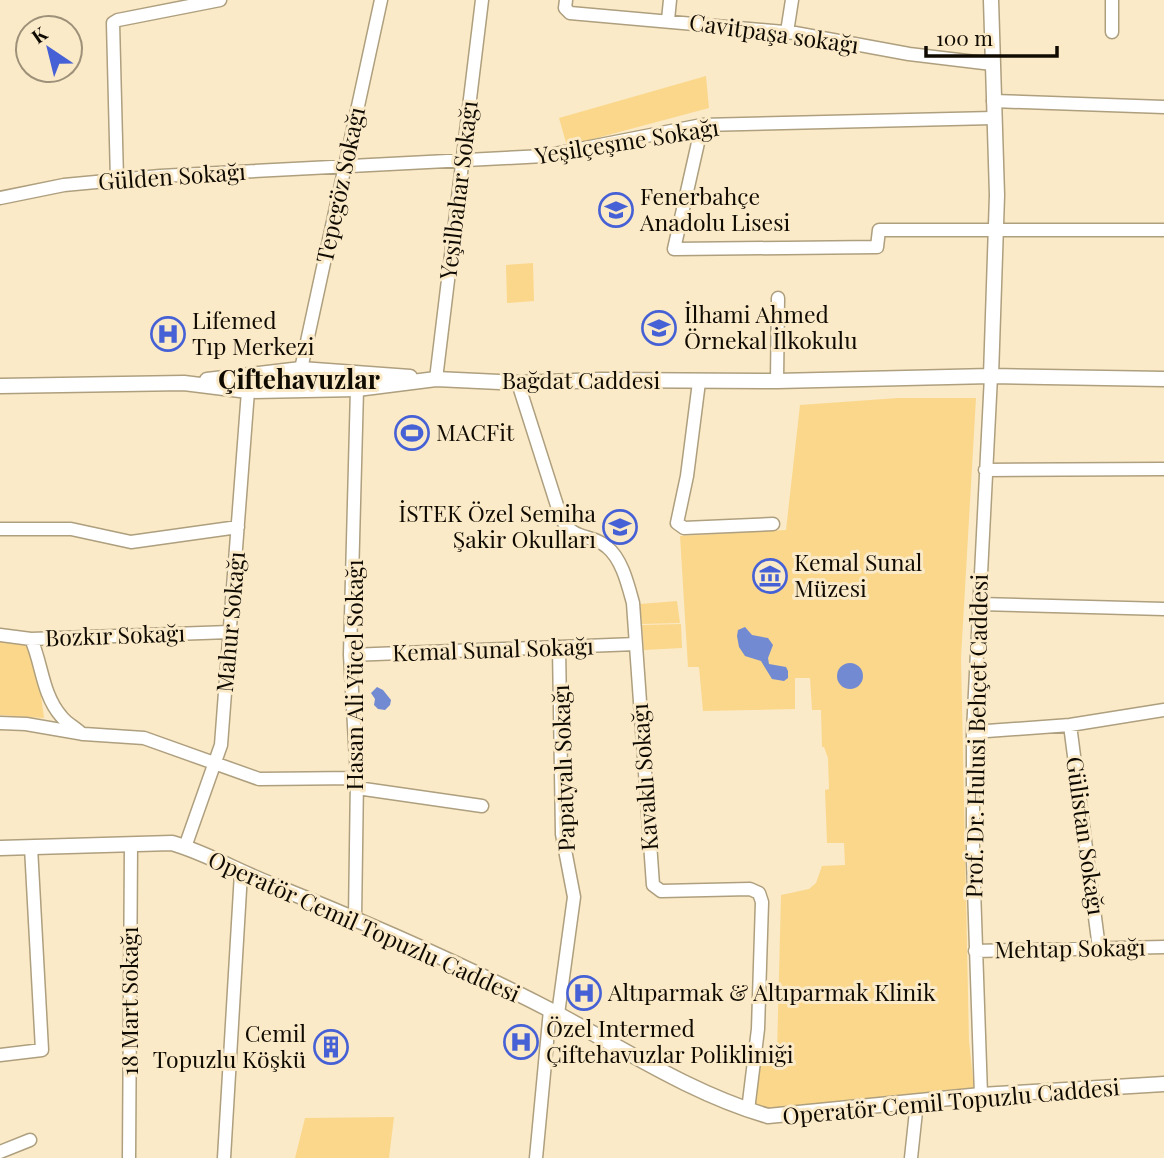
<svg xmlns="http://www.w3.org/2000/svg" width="1164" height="1158" font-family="'Playfair Display',serif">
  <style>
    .green { fill: #fad78b }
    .water { fill: #728ad2 }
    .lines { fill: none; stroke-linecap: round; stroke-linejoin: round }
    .minor-casing { stroke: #ae9f7e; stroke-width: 15 }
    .major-casing { stroke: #ae9f7e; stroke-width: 17 }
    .minor { stroke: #fff; stroke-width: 12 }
    .major { stroke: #fff; stroke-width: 14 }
    .labels { text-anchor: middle; stroke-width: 6; stroke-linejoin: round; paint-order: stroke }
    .street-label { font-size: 23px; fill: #100b02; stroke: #fbeac8 }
    .poi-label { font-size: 23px; fill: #100b02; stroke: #fbeac8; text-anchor: start }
    .quarter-label { font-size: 26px; font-weight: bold; fill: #100b02; stroke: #fbeac8 }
  </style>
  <rect width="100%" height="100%" fill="#fbeac8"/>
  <path class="green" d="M 706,76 L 709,108 L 567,146 L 559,118 Z
    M 533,263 L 534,301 L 507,303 L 506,265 Z
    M 898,398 L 976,398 L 961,658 L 969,1041 L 974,1089 L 879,1101 L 763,1108 L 753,1104 L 760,1057 L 777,1053 L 781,895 L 809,889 L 816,883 L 822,866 L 845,865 L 844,843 L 827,843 L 825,790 L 829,789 L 828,758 L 824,747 L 822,747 L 821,710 L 812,710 L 810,678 L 795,678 L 795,709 L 703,711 L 699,667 L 688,667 L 680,536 L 786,530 L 800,405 Z
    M 677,601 L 680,623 L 642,624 L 640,604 Z
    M 681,624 L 682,648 L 644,650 L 642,625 Z
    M 0,638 L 27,640 L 37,665 L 44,718 L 0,715 Z
    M 394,1117 L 389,1158 L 295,1158 L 305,1118 Z"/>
  <path class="water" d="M 745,627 L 752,635 L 768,638 L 773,645 L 768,658 L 769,664 L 786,667 L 788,671 L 788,678 L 784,681 L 772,679 L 761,661 L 745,656 L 739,647 L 737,636 L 738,630 Z
    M837 676a13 13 0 1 1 26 0a13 13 0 1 1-26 0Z
    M 377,687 L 383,690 L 391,700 L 390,705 L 385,710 L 378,709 L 374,705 L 375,699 L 371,693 Z"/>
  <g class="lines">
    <g class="minor-casing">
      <path id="minor" d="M 566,0 L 565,8 L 570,13 L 795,33 L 909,54 L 992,64
        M 668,20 L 670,0
        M 787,32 L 792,0
        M 1112,32 L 1112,0
        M 993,101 L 1164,107
        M 702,125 L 674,249 L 877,247 L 879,230 L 1164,230
        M 117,180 L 113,23 L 118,20 L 220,0
        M 0,198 L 64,185 L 160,176 L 544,156 L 702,125 L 993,118
        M 301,369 L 381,0
        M 436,379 L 482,0
        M 777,381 L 778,298
        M 699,382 L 687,476 L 677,523 L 684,528 L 773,524
        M 518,383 L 561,518 C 574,542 591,533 607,547 C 622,559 628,585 633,603 L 653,885 L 661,891 L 750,889 L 759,893 L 762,902 L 758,1029 L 748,1110
        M 985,470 L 1164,469
        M 0,529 L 71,529 L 131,542 L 238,527
        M 979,604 L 1164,609
        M 0,635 L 31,639 L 230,632
        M 31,639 C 42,663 42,694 61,716 C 66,723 76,728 82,734
        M 350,655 L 636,644
        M 0,723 L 26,724 L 84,734 L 144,738 L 259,779 L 357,778
        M 1070,725 L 1099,948
        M 973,732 L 1070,725 L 1164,710
        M 357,788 L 482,806
        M 185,847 L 221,745 L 248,391
        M 355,919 L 357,778 L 350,655 L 357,389
        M 975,951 L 1164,947
        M 558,1014 L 574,897 L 562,834 L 559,647
        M 0,1055 L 42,1050 L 31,847
        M 981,1095 L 973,859 L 973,732 L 991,376
        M 0,1152 L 30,1140
        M 129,1158 L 131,844
        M 224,1158 L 241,873
        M 536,1158 L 550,1010
        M 911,1158 L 917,1102"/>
    </g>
    <g class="major-casing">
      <path id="major" d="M 991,0 L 997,195 L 991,376
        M 207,380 L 301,369 L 410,377
        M 0,386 L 184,383 L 248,391 L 357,389 L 436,379 L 518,383 L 601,380 L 777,381 L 991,376 L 1164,379
        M 0,848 L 172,843 C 206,853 237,871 270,884 C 367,923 462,964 554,1012 C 624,1049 692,1094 768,1116 L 981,1095 L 1164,1084"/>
    </g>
    <use href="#minor" class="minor"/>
    <use href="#major" class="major"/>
  </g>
  <defs>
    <g id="school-ring" transform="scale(1.75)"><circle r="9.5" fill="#fbeac8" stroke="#4661d5" stroke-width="1.5"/><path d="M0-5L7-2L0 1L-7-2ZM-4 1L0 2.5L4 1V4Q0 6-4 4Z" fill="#4661d5"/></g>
    <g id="hospital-ring" transform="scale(1.75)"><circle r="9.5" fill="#fbeac8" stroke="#4661d5" stroke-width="1.5"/><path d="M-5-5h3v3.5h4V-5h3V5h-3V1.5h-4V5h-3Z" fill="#4661d5"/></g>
    <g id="stadium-ring" transform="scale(1.75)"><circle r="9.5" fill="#fbeac8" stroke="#4661d5" stroke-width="1.5"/><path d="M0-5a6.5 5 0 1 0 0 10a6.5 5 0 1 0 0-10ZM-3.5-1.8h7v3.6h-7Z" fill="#4661d5"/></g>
    <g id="museum-ring" transform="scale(1.75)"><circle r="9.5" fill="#fbeac8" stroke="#4661d5" stroke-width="1.5"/><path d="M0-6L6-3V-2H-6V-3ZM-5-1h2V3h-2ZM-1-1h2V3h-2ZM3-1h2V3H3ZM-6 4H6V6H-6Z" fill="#4661d5"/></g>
    <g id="building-ring" transform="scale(1.75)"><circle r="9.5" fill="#fbeac8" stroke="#4661d5" stroke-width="1.5"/><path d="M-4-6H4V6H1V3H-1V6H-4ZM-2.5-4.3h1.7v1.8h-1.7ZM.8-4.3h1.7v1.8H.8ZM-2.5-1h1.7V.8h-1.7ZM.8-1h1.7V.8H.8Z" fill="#4661d5"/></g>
  </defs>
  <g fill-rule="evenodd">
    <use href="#school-ring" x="616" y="210"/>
    <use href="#school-ring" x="659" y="328"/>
    <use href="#hospital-ring" x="168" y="334"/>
    <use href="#stadium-ring" x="412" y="433"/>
    <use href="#school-ring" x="620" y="527"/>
    <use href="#museum-ring" x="770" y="576"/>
    <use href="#hospital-ring" x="584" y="993"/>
    <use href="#hospital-ring" x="521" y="1042"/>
    <use href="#building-ring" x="331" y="1047"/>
  </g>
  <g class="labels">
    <g class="street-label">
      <text transform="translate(774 34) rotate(8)" y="8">Cavitpaşa sokağı</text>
      <text transform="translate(627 142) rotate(-9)" y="8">Yeşilçeşme Sokağı</text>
      <text transform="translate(172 177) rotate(-4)" y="8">Gülden Sokağı</text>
      <text transform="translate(341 185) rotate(-78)" y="8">Tepegöz Sokağı</text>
      <text transform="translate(459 190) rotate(-83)" y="8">Yeşilbahar Sokağı</text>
      <text x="581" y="389">Bağdat Caddesi</text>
      <text transform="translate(231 622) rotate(-85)" y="8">Mahur Sokağı</text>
      <text transform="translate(115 636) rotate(-2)" y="8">Bozkır Sokağı</text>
      <text transform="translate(493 650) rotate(-2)" y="8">Kemal Sunal Sokağı</text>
      <text transform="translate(355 675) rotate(-90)" y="8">Hasan Ali Yücel Sokağı</text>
      <text transform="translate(977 736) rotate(-89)" y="8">Prof. Dr. Hulusi Behçet Caddesi</text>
      <text transform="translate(564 768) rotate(-92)" y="8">Papatyalı Sokağı</text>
      <text transform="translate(645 777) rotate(-94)" y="8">Kavaklı Sokağı</text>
      <text transform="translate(1085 836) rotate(82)" y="8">Gülistan Sokağı</text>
      <text transform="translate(364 927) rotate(24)" y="8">Operatör Cemil Topuzlu Caddesi</text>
      <text transform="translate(1070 949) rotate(-1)" y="8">Mehtap Sokağı</text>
      <text transform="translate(130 1001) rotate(-90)" y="8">18 Mart Sokağı</text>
      <text transform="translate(951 1102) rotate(-5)" y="8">Operatör Cemil Topuzlu Caddesi</text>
    </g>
    <g class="poi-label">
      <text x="640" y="205">Fenerbahçe<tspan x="640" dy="26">Anadolu Lisesi</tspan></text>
      <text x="684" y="323">İlhami Ahmed<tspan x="684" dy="26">Örnekal İlkokulu</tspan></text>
      <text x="192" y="329">Lifemed<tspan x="192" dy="26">Tıp Merkezi</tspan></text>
      <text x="436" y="441">MACFit</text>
      <text x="596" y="522" text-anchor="end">İSTEK Özel Semiha<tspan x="596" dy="26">Şakir Okulları</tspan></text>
      <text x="794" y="571">Kemal Sunal<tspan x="794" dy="26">Müzesi</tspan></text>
      <text x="608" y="1001">Altıparmak &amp; Altıparmak Klinik</text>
      <text x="546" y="1037">Özel Intermed<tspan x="546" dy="26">Çiftehavuzlar Polikliniği</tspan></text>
      <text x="306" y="1042" text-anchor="end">Cemil<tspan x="306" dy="26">Topuzlu Köşkü</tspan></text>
    </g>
    <g class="quarter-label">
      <text x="299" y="389">Çiftehavuzlar</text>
    </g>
  </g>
  <g transform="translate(49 49) rotate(325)"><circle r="33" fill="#fbeac8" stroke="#9d9179" stroke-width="2"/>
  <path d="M0-5L12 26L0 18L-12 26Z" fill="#4661d5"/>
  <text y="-10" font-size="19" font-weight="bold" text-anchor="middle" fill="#100b02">K</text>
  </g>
  <path d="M926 46v10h131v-10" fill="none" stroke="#100b02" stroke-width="3.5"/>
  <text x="936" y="46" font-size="21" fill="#100b02" stroke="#fbeac8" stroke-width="5" paint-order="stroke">100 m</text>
</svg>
